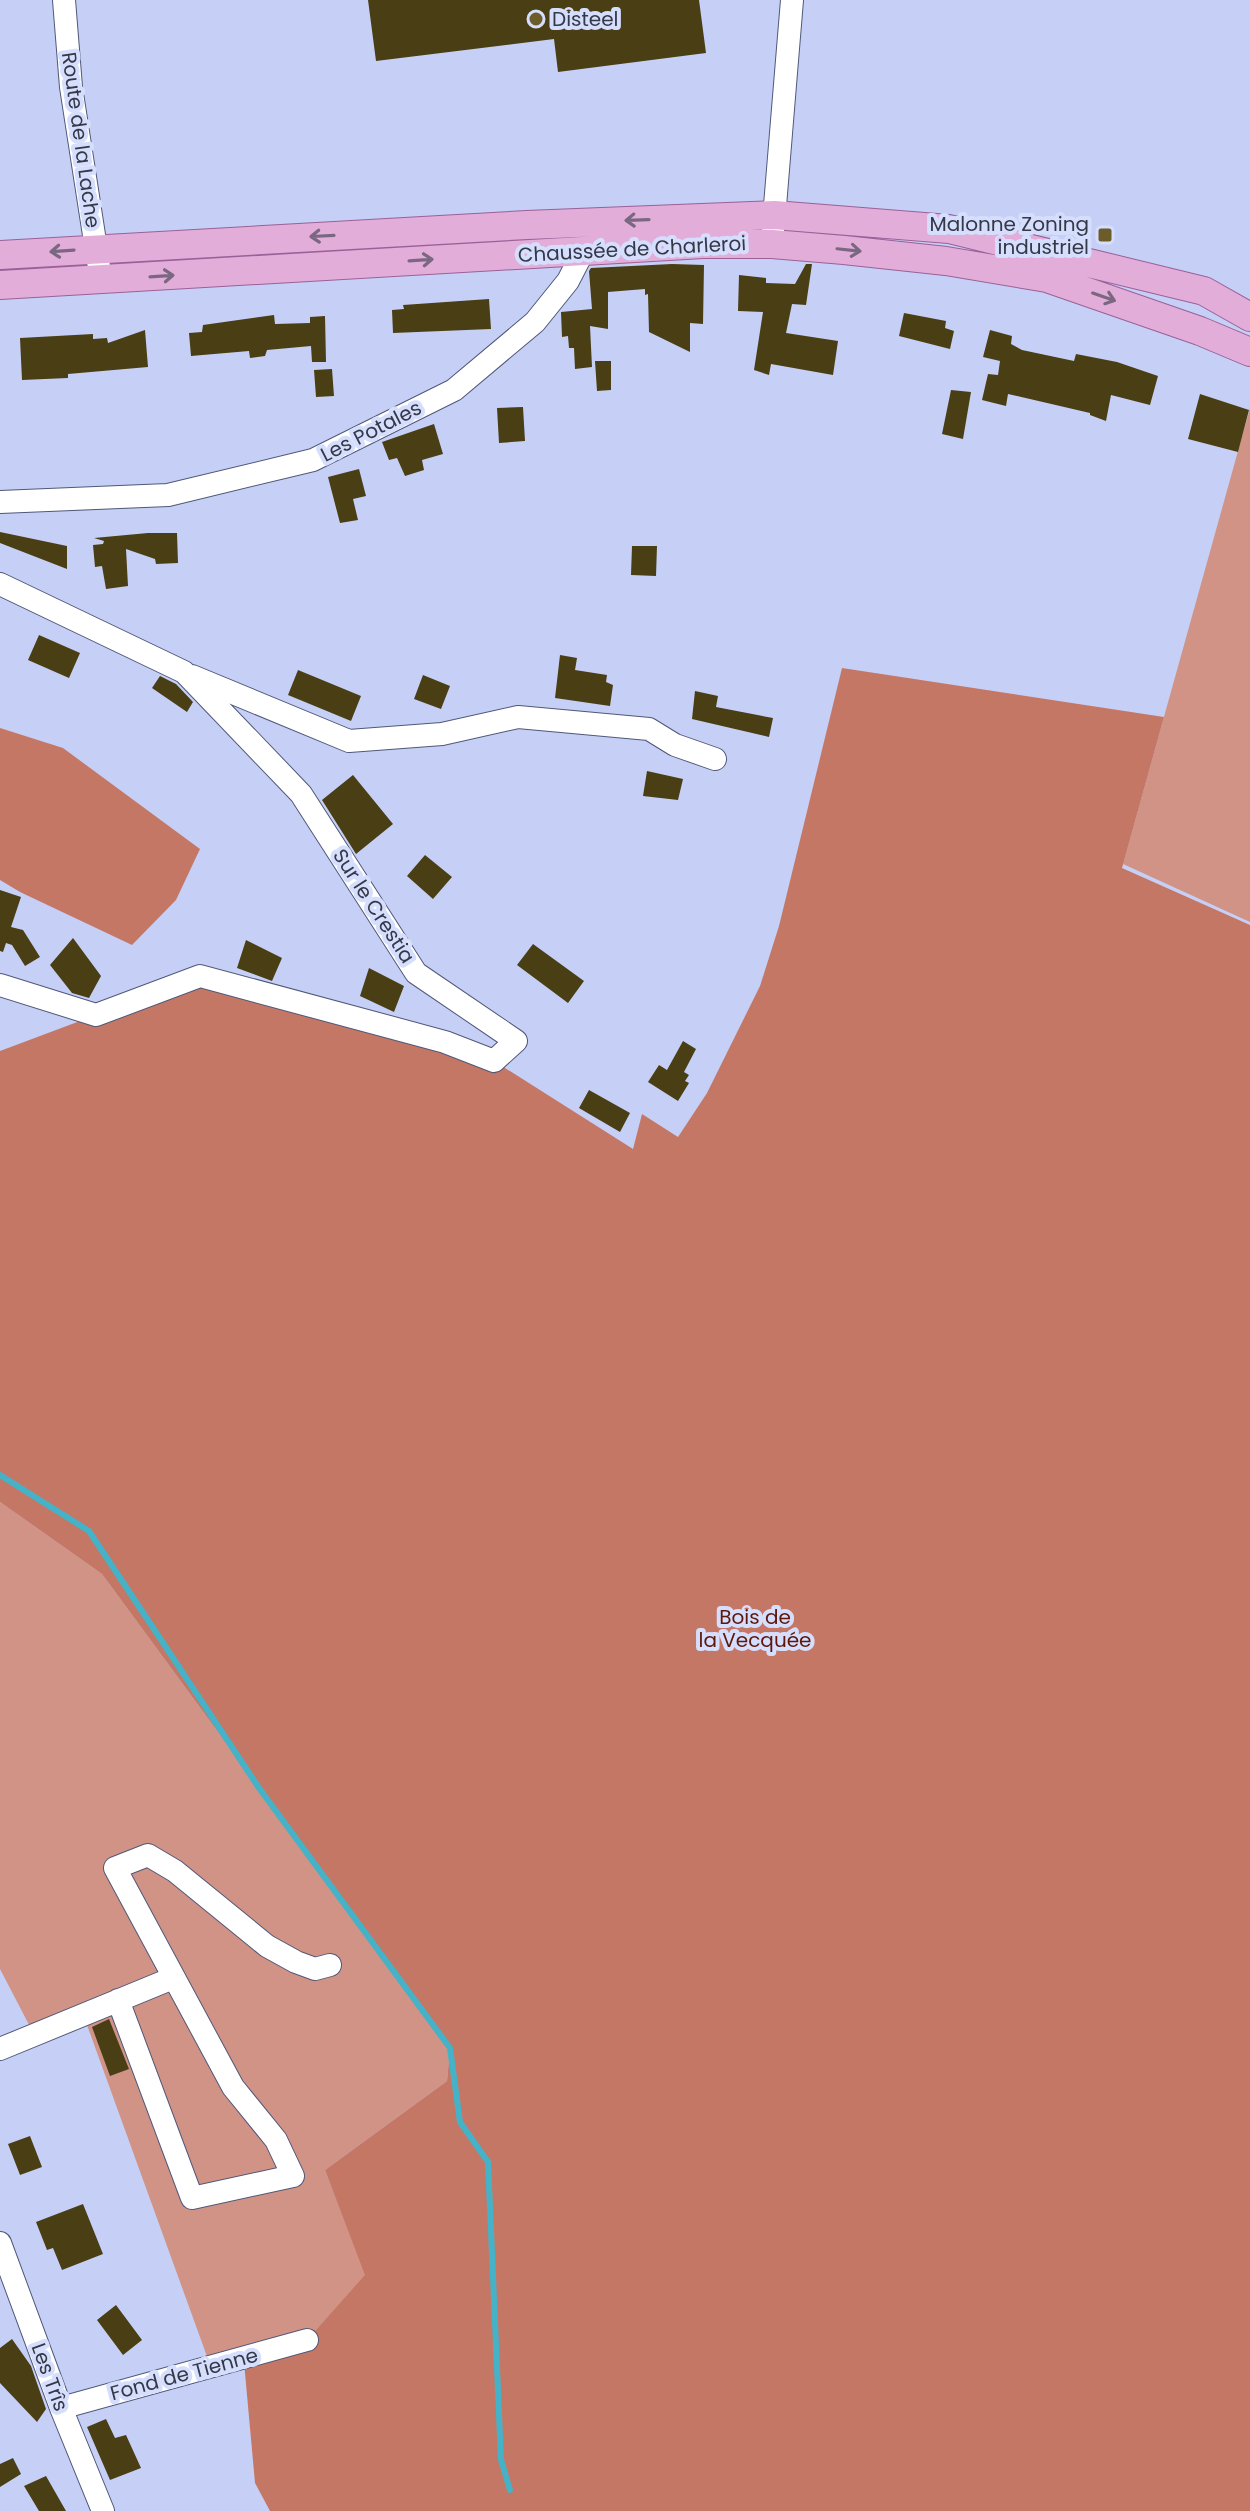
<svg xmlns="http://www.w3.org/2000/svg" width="1250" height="2511" font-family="Poppins,sans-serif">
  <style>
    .green { fill: #d09386 }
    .forest { fill: #c57766 }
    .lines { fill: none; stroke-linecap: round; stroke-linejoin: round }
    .stream { stroke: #45b2c7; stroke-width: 6 }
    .building { fill: #4a3e14 }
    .minor-casing { stroke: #505878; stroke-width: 24 }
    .major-casing { stroke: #996197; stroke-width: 30 }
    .minor { stroke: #fff; stroke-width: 22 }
    .major { stroke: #e3adda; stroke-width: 28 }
    .oneway { stroke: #7a6782 }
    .poi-dot { fill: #6b5c29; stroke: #d5defc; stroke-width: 3 }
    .labels { text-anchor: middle; stroke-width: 8; stroke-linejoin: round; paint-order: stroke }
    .poi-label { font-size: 20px; fill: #343847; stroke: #d5defc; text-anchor: start }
    .street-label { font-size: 20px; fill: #343847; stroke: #d5defc }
    .park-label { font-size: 20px; fill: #5e1709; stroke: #d5defc }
  </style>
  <rect width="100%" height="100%" fill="#c6d0f6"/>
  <path class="green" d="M 1250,408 L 1250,922 L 1123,864 Z
    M 0,1502 L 102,1574 L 450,2048 L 447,2081 L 325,2170 L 366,2275 L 307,2340 L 209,2362 L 87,2025 L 39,2044 L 0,1969 Z"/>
  <path class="forest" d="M 842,668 L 1164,717 L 1122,868 L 1250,925 L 1250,2511 L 270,2511 L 255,2483 L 244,2362 L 307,2340 L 365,2275 L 325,2170 L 447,2081 L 450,2048 L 102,1574 L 0,1502 L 0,1051 L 200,976 L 494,1061 L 633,1149 L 642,1114 L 678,1137 L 707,1093 L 760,986 L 779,926 Z
    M 0,728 L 63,748 L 200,849 L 176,900 L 132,945 L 20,892 L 0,880 Z"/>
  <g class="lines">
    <path class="stream" d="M 0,1475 L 89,1531 L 259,1788 L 450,2048 L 460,2122 L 488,2162 L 501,2460 L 510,2490"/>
  </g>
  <path class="building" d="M 368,0 L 699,0 L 706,53 L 558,72 L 554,39 L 376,61 Z
    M 672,264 L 704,265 L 703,324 L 690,323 L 690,352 L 649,332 L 648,294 L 645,295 L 645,289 L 608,292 L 608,329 L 590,326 L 592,367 L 575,369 L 574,348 L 569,348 L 568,336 L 562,337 L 561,312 L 592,309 L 589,271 L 591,268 Z
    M 806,264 L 812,264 L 806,305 L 792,304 L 786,333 L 838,341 L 833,375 L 771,364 L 769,375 L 754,370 L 763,312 L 738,311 L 739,275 L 766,278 L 766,283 L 795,284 Z
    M 489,299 L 491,329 L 393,333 L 392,310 L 404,309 L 403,305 Z
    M 904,313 L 946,321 L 945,328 L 954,331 L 950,349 L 899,336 Z
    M 274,315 L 275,324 L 310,323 L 310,317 L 325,316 L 326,362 L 312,362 L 311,346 L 267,350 L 265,356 L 250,358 L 249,351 L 191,356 L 189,333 L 202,332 L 203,325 Z
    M 145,330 L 148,367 L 68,374 L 68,378 L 22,380 L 20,338 L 93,334 L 93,339 L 107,338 L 108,343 Z
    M 990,330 L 1012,336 L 1011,344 L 1022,350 L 1074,361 L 1076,354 L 1117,362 L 1158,376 L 1150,405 L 1111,395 L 1106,421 L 1090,415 L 1090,413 L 1008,394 L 1006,406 L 982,400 L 988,374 L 998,375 L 1000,361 L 983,357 Z
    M 595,361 L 611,361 L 611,390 L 597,391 Z
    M 332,369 L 334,396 L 316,397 L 314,370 Z
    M 951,390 L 971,392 L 963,439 L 942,434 Z
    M 1200,394 L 1249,410 L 1238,452 L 1188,439 Z
    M 523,407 L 525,441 L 499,443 L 497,408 Z
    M 434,424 L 443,454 L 422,460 L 424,470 L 405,476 L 397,458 L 389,460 L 382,442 Z
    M 359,469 L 366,496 L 353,499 L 358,520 L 340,523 L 328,477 Z
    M 0,532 L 67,546 L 67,569 L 0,543 Z
    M 148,533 L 177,533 L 178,563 L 156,564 L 155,559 L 126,549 L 128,586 L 106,589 L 102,566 L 95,567 L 93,545 L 103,544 L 104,541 L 94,538 Z
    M 632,546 L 657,546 L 656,576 L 631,575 Z
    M 39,635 L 80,653 L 69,678 L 28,660 Z
    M 560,655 L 577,658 L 575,670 L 607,675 L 606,682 L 613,685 L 610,706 L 555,698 Z
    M 298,670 L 361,696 L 351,721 L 288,695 Z
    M 423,675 L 450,686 L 441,709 L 414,699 Z
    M 160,676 L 176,684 L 193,702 L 187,712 L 152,688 Z
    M 695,691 L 718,696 L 716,707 L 773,718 L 769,737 L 692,719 Z
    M 647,771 L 683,779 L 678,800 L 643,796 Z
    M 353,775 L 393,824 L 356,854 L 322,800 Z
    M 425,855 L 452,877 L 433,899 L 407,876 Z
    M 0,890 L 21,897 L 11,927 L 23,930 L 40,957 L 25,966 L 12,945 L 6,943 L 3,952 L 0,951 Z
    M 73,938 L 101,976 L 89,998 L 72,993 L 50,965 Z
    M 246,940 L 282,958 L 272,981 L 237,968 Z
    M 533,944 L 584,981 L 568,1003 L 517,965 Z
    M 369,968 L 404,986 L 394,1012 L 360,996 Z
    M 683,1041 L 696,1049 L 684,1072 L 689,1075 L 685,1081 L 689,1083 L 678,1101 L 648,1082 L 659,1065 L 667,1070 Z
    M 589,1090 L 630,1113 L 620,1132 L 579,1108 Z
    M 109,2019 L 129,2069 L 110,2076 L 92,2027 Z
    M 30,2136 L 42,2167 L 20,2175 L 8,2144 Z
    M 83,2204 L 103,2254 L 62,2270 L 53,2248 L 47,2250 L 36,2222 Z
    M 116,2305 L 142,2340 L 123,2355 L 97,2320 Z
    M 12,2339 L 31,2366 L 46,2409 L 37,2422 L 0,2383 L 0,2348 Z
    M 106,2419 L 115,2438 L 126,2435 L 141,2468 L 110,2480 L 87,2427 Z
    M 13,2458 L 21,2474 L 0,2487 L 0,2464 Z
    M 46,2476 L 66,2511 L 39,2511 L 24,2486 Z"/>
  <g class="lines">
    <g class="minor-casing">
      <path id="minor" d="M 64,0 L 71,87 L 101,280
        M 773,230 L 792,0
        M 0,502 L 168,495 L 313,460 L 454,390 L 535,322 L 568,281 L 584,250
        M 0,584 L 184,672 L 301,794 L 416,973 L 516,1041 L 494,1061 L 445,1042 L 200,976 L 96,1015 L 0,985
        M 192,676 L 349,741 L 442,734 L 518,717 L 649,729 L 675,745 L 715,759
        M 118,2000 L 192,2198 L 293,2176 L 276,2140 L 233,2087 L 115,1868 L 148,1855 L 175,1871 L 267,1946 L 296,1962 L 315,1969 L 330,1965
        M 0,2049 L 173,1978
        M 0,2243 L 61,2408 L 103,2511
        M 61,2408 L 307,2340"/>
    </g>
    <g class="major-casing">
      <path id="major" d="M 0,255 L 527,225 L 774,215 L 949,229 L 1204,291 L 1250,317
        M 0,285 L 703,244 L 772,244 L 844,250 L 946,261 L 1047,278 L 1200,331 L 1250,352"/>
    </g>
    <use href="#minor" class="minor"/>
    <use href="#major" class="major"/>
  </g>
  <defs><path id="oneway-shaft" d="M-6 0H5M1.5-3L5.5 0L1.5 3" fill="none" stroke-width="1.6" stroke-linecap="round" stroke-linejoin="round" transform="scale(2)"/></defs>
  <g class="oneway">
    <use href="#oneway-shaft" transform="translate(637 220) rotate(178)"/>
    <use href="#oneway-shaft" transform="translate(322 236) rotate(177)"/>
    <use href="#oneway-shaft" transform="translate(849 250) rotate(6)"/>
    <use href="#oneway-shaft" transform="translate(62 251) rotate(176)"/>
    <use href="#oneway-shaft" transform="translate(421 260) rotate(-4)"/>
    <use href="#oneway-shaft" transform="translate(162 276) rotate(-4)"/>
    <use href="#oneway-shaft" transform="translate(1104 297) rotate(19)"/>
  </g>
  <g class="poi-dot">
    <circle cx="536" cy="19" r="8"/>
    <rect x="1097" y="227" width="16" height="16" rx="4"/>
  </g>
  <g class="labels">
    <g class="poi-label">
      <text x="552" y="26">Disteel</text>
      <text x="1089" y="231" text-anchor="end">Malonne Zoning<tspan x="1089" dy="23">industriel</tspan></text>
    </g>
    <g class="street-label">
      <text transform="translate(81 140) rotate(82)" y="7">Route de la Lache</text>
      <text transform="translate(632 249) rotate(-3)" y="7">Chaussée de Charleroi</text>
      <text transform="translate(371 431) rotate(-27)" y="7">Les Potales</text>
      <text transform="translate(374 906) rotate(57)" y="7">Sur le Crestia</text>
      <text transform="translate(184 2374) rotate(-15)" y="7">Fond de Tienne</text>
      <text transform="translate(50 2377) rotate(70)" y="7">Les Trîs</text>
    </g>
    <g class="park-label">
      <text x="755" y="1624">Bois de<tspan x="755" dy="23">la Vecquée</tspan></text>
    </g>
  </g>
</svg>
